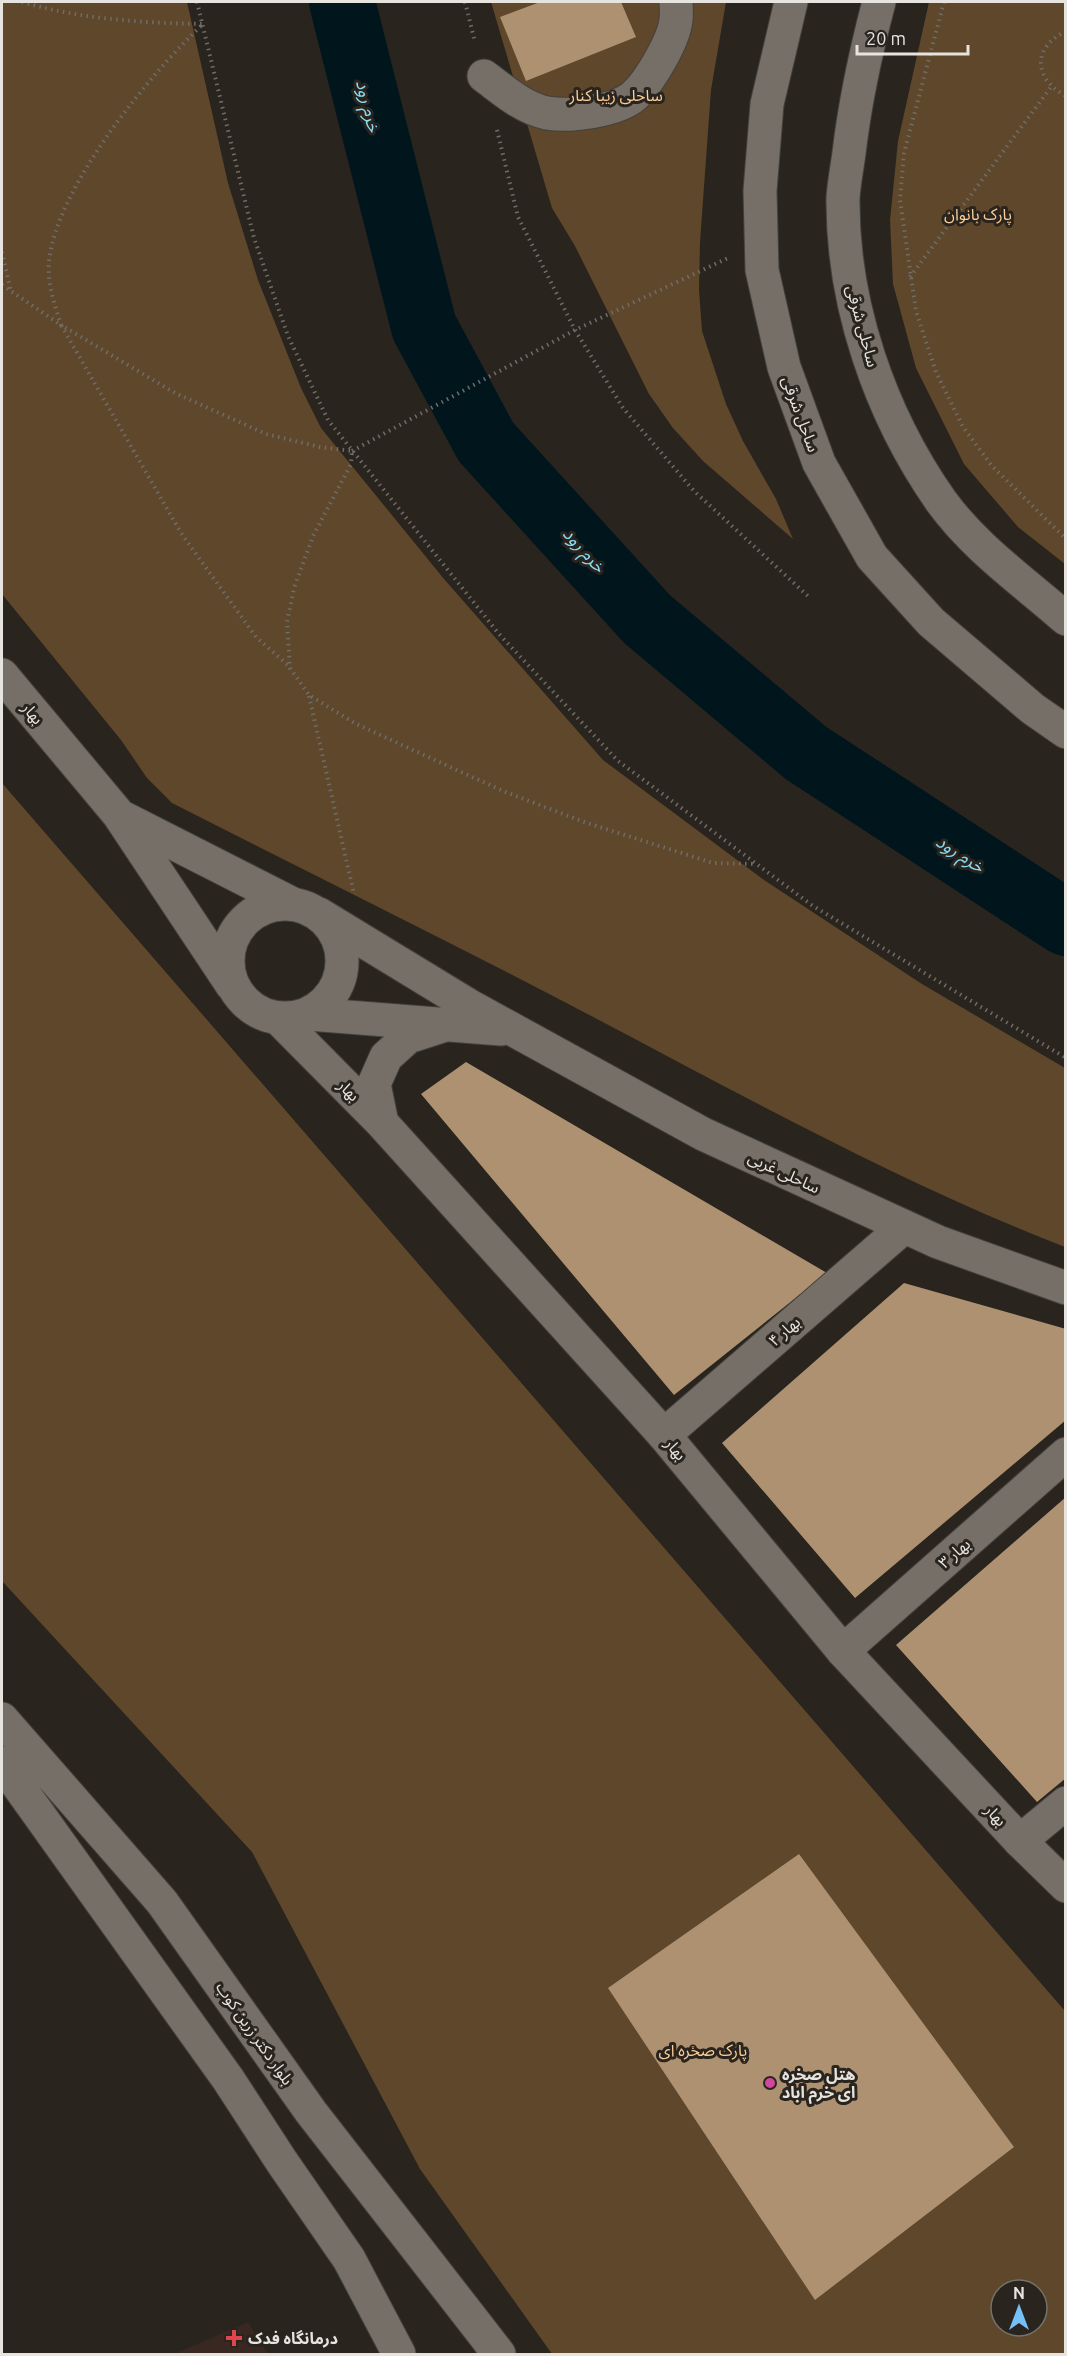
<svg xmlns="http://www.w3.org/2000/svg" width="1067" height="2356" font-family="Ubuntu,'Noto Sans Arabic',sans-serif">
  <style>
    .medical { fill: #392721 }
    .green { fill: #5e472b; fill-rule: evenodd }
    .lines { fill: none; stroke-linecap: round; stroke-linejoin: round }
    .river { stroke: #00151c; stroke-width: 66 }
    .building { fill: #ae9170 }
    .pedestrian-casing { stroke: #44413c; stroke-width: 35 }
    .minor-casing { stroke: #44413c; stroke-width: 35 }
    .secondary-casing { stroke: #44413c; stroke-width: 35 }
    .path { stroke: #706c67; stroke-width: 4; stroke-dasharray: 1.5 4.5; stroke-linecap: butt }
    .pedestrian { stroke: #756f68; stroke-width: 33 }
    .minor { stroke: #756f68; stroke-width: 33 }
    .secondary { stroke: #756f68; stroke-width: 33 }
    .hotel-dot { fill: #d1479c; stroke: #29241e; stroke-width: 2 }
    .health-dot { fill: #e0444e; stroke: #29241e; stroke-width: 2 }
    .labels { text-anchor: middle; stroke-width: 6; stroke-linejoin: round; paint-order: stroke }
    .park-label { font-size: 16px; fill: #fccd97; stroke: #29241e }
    .street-label { font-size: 16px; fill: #e7e4e0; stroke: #29241e }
    .poi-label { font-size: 16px; font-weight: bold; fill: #e7e4e0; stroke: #29241e; text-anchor: start }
    .water-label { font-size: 18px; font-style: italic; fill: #88daf3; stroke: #29241e }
  </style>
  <rect width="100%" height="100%" fill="#29241e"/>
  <path class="medical" d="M 248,2322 L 268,2354 L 174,2354 Z"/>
  <path class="green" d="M 2,2 L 187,2 L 228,183 L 258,280 L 301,388 L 321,428 L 444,579 L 603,760 L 764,880 L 922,984 L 1065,1068 L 1065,1247 C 903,1184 751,1100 597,1019 C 456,945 314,875 172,803 L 147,778 L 121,740 L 2,594 Z
    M 491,2 L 726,2 L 711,90 L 700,242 L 699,290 L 702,331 L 726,404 L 743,441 L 776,499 L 793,539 L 703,461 L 673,428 L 649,394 L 575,246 L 552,208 Z
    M 929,2 L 1065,2 L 1065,564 L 1018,527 L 964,464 L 916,368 L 893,284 L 890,220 L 898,141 Z
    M 2,783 L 1065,2011 L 1065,2354 L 552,2354 L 420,2169 L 252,1852 L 2,1581 ZM 1001,2290 L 1037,2290 L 1037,2326 L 1001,2326 Z"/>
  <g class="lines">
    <path class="river" d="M 342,2 L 424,327 L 486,442 L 647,619 L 806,753 L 1066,923"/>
  </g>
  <path class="building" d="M 540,2 L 621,2 L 636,37 L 526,81 L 500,17 Z
    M 466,1062 L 827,1273 L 674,1395 L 421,1094 Z
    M 904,1283 L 1066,1329 L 1066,1420 L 855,1598 L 722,1443 Z
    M 1066,1497 L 1066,1778 L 1037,1802 L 896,1645 Z
    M 799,1854 L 1014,2147 L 815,2300 L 608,1988 Z"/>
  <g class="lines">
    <g class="pedestrian-casing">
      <path id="pedestrian" d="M 484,76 C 503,90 523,108 547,113 C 569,117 618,111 635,95 C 650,81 674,40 676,20 C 677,14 676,7 676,2"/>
    </g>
    <g class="minor-casing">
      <path id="minor" d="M 664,1435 L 904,1227
        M 843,1651 L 1066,1454
        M 1020,1841 L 1066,1803"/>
    </g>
    <g class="secondary-casing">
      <path id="secondary" d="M 791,2 L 767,104 L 760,191 L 762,270 L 784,367 L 819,463 L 872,557 L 931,622 L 1033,709 L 1066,732
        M 879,2 C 866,51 855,102 849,153 C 847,168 844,183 843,198 C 842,304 880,414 941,501 C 975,548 1023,581 1066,619
        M 2,675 L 119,815 L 232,985
        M 120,816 L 291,903
        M228 961a57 57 0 1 1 114 0a57 57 0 1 1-114 0Z
        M 319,914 L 470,1006 L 703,1134 L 938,1242 L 1066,1288
        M 309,1014 L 501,1029
        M 279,1019 L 382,1123 L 664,1435 L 843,1651 L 1020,1841 L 1066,1886
        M 382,1123 L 374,1084 L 386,1057 L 408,1037 L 442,1026
        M 2,1719 L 162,1902 L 311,2112 L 499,2354
        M 2,1763 L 228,2079 L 282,2162 L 349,2259 L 399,2354"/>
    </g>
    <path class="path" d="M 22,2 C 81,19 141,23 203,24 C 149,75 56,188 49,262 C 47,283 55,306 61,325 L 175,393 L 266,434 L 320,447 L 352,451 L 351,464 L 313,536 L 294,588 L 287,622 L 290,668 L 309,695 L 356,724 L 503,791 L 584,822 L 713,863 L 757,864
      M 197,2 L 254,238 L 288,336 L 328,420 L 499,634 L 618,761 L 668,798 L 813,906 L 1066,1058
      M 465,2 L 475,42
      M 944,2 L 904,153 L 900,200 L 916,311 L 936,372 L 963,427 L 992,466 L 1064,537 L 1066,536
      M 1066,31 C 1032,48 1033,78 1066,96
      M 497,130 L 518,217 L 575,330 L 623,408 L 694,491 L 809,597
      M 2,252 L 11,292
      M 910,277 L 1051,87
      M 2,285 L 61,325 L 181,533 L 256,637 L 290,667
      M 352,451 L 575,330 L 728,258
      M 309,696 L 354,894"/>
    <use href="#pedestrian" class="pedestrian"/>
    <use href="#minor" class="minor"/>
    <use href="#secondary" class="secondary"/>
  </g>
  <circle class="hotel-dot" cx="770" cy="2083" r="6"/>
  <path class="health-dot" d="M231 2329h6v6h6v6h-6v6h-6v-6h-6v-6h6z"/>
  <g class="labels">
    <g class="park-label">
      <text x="616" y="101">ساحلی زیبا کنار</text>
      <text x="978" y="220">پارک بانوان</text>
      <text x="703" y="2056">پارک صخره ای</text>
    </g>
    <g class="street-label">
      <text transform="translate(863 326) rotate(75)" y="6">ساحلی شرقی</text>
      <text transform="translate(801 414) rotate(70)" y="6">ساحل شرقی</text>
      <text transform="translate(33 713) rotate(50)" y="6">بهار</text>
      <text transform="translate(349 1090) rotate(45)" y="6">بهار</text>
      <text transform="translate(784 1172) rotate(25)" y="6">ساحلی غربی</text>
      <text transform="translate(784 1331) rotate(-41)" y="6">بهار ۴</text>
      <text transform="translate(676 1449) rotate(50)" y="6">بهار</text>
      <text transform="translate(954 1553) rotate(-41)" y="6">بهار ۳</text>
      <text transform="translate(996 1815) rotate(47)" y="6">بهار</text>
      <text transform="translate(255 2033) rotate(55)" y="6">بلوار دکتر زرین کوب</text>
    </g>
    <g class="poi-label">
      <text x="782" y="2080">هتل صخره<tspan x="782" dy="18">ای خرم اباد</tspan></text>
      <text x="248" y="2344">درمانگاه فدک</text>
    </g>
    <g class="water-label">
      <text transform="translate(368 106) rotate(76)" y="6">خرم رود</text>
      <text transform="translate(584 550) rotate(48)" y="6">خرم رود</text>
      <text transform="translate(960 854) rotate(33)" y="6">خرم رود</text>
    </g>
  </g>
  <rect width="1067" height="2356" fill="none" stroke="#e7e4e0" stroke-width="6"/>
  <g transform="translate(1019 2308)"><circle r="28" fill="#29241e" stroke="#75716c" stroke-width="1.5"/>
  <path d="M0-4.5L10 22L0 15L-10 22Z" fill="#75c0f6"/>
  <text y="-9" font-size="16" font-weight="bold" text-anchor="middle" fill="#e7e4e0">N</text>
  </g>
  <path d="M857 45v9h111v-9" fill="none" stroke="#e7e4e0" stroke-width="3"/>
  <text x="866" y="45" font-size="18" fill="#e7e4e0" stroke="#29241e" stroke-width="4.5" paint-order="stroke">20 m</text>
</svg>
